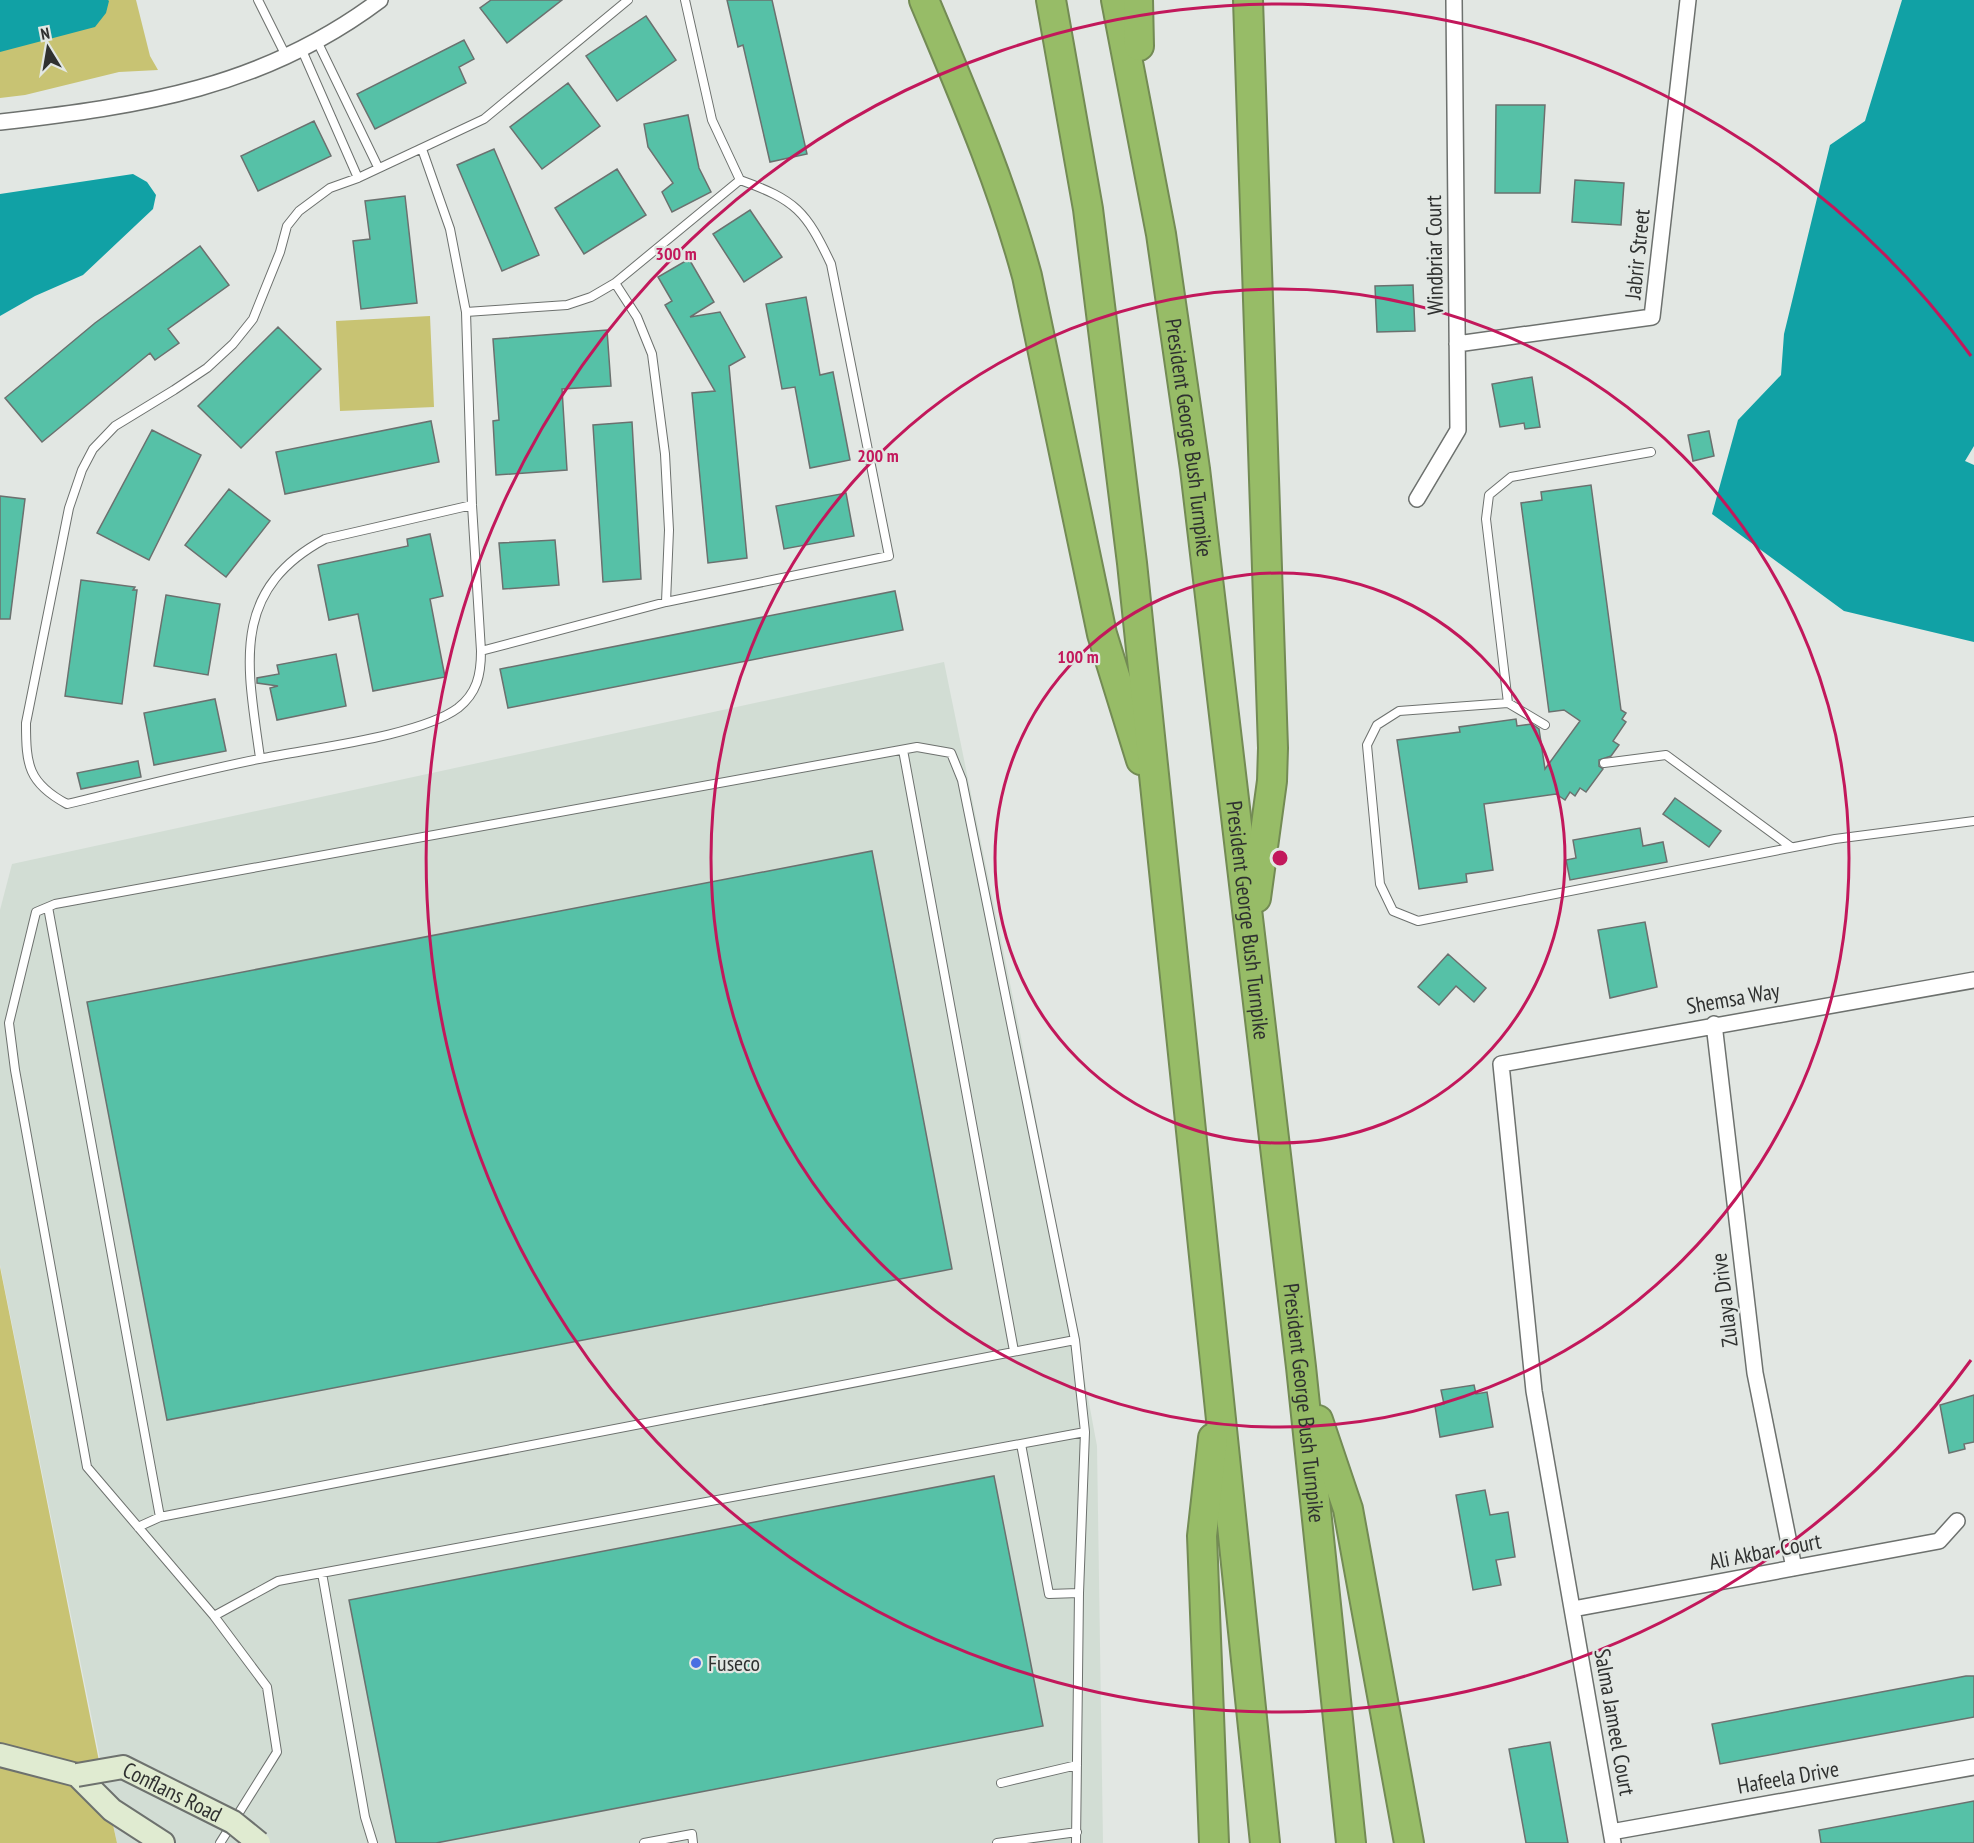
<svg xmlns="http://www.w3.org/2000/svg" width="1974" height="1843" font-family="'PT Sans Narrow',sans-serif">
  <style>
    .built { fill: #d2ddd4 }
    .green { fill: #c8c373 }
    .water { fill: #11a1a5 }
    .building { fill: #56c1a7; stroke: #6b716f; stroke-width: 1.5 }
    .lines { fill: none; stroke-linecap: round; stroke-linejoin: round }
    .lane-casing { stroke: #6d716e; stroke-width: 10 }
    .street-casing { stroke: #6d716e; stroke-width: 18 }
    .secondary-casing { stroke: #6d716e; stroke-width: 26 }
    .highway-casing { stroke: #738b54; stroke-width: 32 }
    .lane { stroke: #fff; stroke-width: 8 }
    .street { stroke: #fff; stroke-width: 15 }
    .secondary { stroke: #e0ebd1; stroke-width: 22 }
    .highway { stroke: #97bc67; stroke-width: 28 }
    .secondary-bridge-casing { stroke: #6d716e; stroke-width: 26; stroke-linecap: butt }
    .secondary-bridge { stroke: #e0ebd1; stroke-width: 22 }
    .ring { fill: none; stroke: #c2185b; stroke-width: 3 }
    .poi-dot { fill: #4a6fe2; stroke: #e2e7e3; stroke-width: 2 }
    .labels { text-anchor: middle; stroke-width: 4.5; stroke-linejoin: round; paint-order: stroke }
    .street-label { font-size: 22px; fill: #2f3130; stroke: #e2e7e3 }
    .poi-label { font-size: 22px; fill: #2f3130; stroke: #e2e7e3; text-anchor: start }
    .centre { fill: #c2185b; stroke: #e2e7e3; stroke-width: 3 }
    .ring-label { font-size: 18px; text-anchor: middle; font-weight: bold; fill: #c2185b; stroke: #e2e7e3; stroke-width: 4.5; stroke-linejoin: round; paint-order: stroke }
  </style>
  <rect width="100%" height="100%" fill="#e2e7e3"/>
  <path class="built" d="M 944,662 L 1019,1027 L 1097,1446 L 1103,1843 L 117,1843 L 0,1265 L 0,910 L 12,864 Z"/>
  <path class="green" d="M 0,0 L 136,0 L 150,56 L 158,70 L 119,72 L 25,95 L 0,98 Z
    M 430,316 L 434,407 L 340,411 L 336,321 Z
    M 0,1267 L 100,1766 L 117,1843 L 0,1843 Z"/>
  <path class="water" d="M 0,0 L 108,0 L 109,1 L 106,13 L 95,27 L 0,52 Z
    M 1902,0 L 1974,0 L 1974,446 L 1965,461 L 1974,465 L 1974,642 L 1844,611 L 1712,514 L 1738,420 L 1781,375 L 1784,334 L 1830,145 L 1865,121 Z
    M 133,174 L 147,182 L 156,195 L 153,209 L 83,275 L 35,296 L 0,316 L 0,194 Z"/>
  <path class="building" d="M 491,0 L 562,0 L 507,43 L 480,8 Z
    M 727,0 L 772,0 L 807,154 L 770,162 L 743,45 L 738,47 Z
    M 646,16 L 676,60 L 617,101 L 586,56 Z
    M 464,40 L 474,59 L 459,67 L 466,83 L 375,129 L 357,94 Z
    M 568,83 L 600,126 L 542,169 L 510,127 Z
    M 1496,105 L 1545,105 L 1540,193 L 1495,193 Z
    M 688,115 L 699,168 L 711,192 L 672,212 L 662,192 L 673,183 L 648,147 L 644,124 Z
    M 314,121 L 331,156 L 258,191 L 241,156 Z
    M 494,149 L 539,255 L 502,271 L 457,165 Z
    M 617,169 L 646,215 L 584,254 L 555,208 Z
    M 1575,180 L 1624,183 L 1621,225 L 1572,222 Z
    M 405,196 L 417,303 L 361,309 L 353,241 L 370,239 L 365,201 Z
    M 750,210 L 782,257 L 744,282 L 713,234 Z
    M 200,246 L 229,285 L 168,329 L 179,343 L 155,360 L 150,353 L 42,442 L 5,398 L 95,323 Z
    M 689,259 L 714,302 L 690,317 L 720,312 L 745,357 L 729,366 L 747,558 L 708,563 L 692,393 L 715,391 L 665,305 L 672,301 L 658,277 Z
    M 1413,285 L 1415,331 L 1377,332 L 1375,286 Z
    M 806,297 L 820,375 L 833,372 L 850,460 L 810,468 L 795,387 L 782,389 L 766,304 Z
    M 278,327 L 321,369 L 241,448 L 198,406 Z
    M 607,330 L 611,386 L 562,389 L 567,470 L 496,475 L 493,421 L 499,420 L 493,339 Z
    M 1532,377 L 1540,427 L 1525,429 L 1524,423 L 1500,427 L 1492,384 Z
    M 431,421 L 439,462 L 285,494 L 276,452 Z
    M 632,422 L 641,579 L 603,582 L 593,425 Z
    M 152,430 L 201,455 L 149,560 L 97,533 Z
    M 1709,431 L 1714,456 L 1693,461 L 1688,435 Z
    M 1591,485 L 1621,710 L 1626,713 L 1622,719 L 1626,722 L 1613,741 L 1619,745 L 1611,756 L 1599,760 L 1599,766 L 1603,769 L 1586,792 L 1580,788 L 1575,796 L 1570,792 L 1565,800 L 1556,794 L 1484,804 L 1493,870 L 1466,874 L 1467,882 L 1419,889 L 1397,740 L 1460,732 L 1459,727 L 1516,719 L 1517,726 L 1532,724 L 1539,729 L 1545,769 L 1580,721 L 1564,710 L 1549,712 L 1521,503 L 1542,500 L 1541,492 Z
    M 229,489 L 270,521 L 226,577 L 185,545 Z
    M 846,493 L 854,536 L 784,549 L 776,506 Z
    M 0,496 L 25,499 L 10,619 L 0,619 Z
    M 430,534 L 443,596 L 430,599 L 445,677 L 373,691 L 358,614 L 329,620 L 318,565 L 408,546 L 407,539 Z
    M 555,540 L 559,585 L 503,589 L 499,543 Z
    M 81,580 L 135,587 L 133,590 L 137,590 L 122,704 L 65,696 Z
    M 895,591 L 903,630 L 508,708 L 500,669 Z
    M 166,595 L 220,604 L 208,675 L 154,666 Z
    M 336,654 L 346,706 L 277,720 L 270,688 L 278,686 L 257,683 L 257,678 L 279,674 L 277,665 Z
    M 215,699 L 226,751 L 154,765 L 144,713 Z
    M 138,761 L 141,777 L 81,789 L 77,773 Z
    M 1675,798 L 1721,831 L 1709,847 L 1663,814 Z
    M 1640,828 L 1643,846 L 1663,842 L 1667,862 L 1570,880 L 1566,860 L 1576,858 L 1573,840 Z
    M 872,851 L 952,1269 L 167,1420 L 87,1002 Z
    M 1645,922 L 1657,987 L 1610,998 L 1598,930 Z
    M 1448,954 L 1486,988 L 1474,1002 L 1456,986 L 1439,1005 L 1418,987 Z
    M 1474,1385 L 1476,1394 L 1487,1392 L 1493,1427 L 1440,1437 L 1435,1406 L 1444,1404 L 1441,1390 Z
    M 1974,1395 L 1974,1442 L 1964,1444 L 1965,1449 L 1949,1453 L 1940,1405 Z
    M 994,1476 L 1043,1726 L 436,1843 L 396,1843 L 349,1600 Z
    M 1485,1490 L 1490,1515 L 1508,1512 L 1515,1557 L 1496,1560 L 1501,1585 L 1473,1590 L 1456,1495 Z
    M 1966,1676 L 1974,1676 L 1974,1717 L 1720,1764 L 1712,1724 Z
    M 1550,1742 L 1568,1843 L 1526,1843 L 1509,1749 Z
    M 1974,1801 L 1974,1843 L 1821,1843 L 1819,1830 Z"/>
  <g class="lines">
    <g class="lane-casing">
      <path id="lane" d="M 258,0 L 286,56
        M 685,0 L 712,120 L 740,180
        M 317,41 L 378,167
        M 301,48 L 358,178
        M 422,149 L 450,229 L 466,312 L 472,505 L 481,651 C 481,675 477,693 458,708 C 420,736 313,748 264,758 C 198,771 133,788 67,804 C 28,783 26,765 26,723 L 69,508 L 82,470 L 93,449 L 115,426 L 174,390 L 207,368 L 233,344 L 253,319 L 280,252 L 287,226 L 299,211 L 330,188 L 358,178 L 484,119 L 628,0
        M 615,283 L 637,317 L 652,354 L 665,454 L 669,530 L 666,602
        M 466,312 L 567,305 L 591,297 L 615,283 L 740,180 C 796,200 806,211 831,264 L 889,556 L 666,602 L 481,651
        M 1508,703 L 1486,519 L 1489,495 L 1511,477 L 1651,452
        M 1545,725 L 1508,703 L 1399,711 L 1377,725 L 1367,745 L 1380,884 L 1393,911 L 1418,921 L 1835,839 L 1974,821
        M 903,750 L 1014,1351
        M 260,758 C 248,668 228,591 325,539 L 472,505
        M 1604,763 L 1666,755 L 1791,847
        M 48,907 L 160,1517
        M 1021,1444 L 1049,1594 L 1079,1593
        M 138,1527 L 160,1517 L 1075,1340
        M 322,1573 L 365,1817 L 373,1843
        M 214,1616 L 87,1467 L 15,1070 L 9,1023 L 36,912 L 55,904 L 917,747 L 951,753 L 962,780 L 1075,1340 L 1085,1432
        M 1001,1783 L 1077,1765
        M 220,1843 L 277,1752 L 267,1687 L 214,1616 L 278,1581 L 1085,1432 L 1079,1593 L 1076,1843
        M 644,1843 L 692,1834 L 693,1843
        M 997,1843 L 1077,1832"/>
    </g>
    <g class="street-casing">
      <path id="street" d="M 0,122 C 141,106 263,88 380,0
        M 1457,344 L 1652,317 L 1688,0
        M 1417,499 L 1458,430 L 1454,0
        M 1714,1024 L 1755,1373 L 1794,1568
        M 1573,1609 L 1939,1541 L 1957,1521
        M 1611,1832 L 1974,1767
        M 1613,1843 L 1534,1391 L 1501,1064 L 1974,980"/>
    </g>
    <g class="secondary-casing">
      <path id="secondary" d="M 0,1755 L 77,1775 L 112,1810 L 163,1843"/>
    </g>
    <g class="highway-casing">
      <g id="highway">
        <path d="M 924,0 C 962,91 1001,180 1027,276 L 1102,634 L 1141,760"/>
        <path d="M 1051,0 L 1088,209 L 1132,563 L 1265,1843"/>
        <path id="s1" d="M 1116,0 L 1161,234 L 1195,469 L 1301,1367 L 1351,1843"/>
        <path d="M 1138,0 L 1139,46"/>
        <path d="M 1248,0 L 1273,748 L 1272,781 L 1256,898"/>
        <path d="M 1318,1420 L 1348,1509 L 1409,1843"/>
        <path d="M 1213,1438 L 1202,1536 L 1214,1843"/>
      </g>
    </g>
    <use href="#lane" class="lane"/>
    <use href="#street" class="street"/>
    <use href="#secondary" class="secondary"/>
    <use href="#highway" class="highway"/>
    <g class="secondary-bridge-casing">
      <g id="secondary-bridge">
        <path id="s2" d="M 77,1775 L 123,1767 L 233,1822 L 259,1843"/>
      </g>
    </g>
    <use href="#secondary-bridge" class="secondary-bridge"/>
  </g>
  <g class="ring">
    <circle cx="1280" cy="858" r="285"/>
    <circle cx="1280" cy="858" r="569"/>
    <path d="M1971 1360A854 854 0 1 1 1971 356"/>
  </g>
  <circle class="poi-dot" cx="696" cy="1663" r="6"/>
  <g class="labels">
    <g class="street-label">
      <text transform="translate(1637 254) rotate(-84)" y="8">Jabrir Street</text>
      <text transform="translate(1434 255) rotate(-91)" y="8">Windbriar Court</text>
      <text dy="8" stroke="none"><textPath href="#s1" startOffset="444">President George Bush Turnpike</textPath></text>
      <text dy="8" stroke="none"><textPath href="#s1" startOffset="930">President George Bush Turnpike</textPath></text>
      <text transform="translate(1733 998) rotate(-10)" y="8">Shemsa Way</text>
      <text transform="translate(1724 1300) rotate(-97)" y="8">Zulaya Drive</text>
      <text dy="8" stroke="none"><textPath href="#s1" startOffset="1416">President George Bush Turnpike</textPath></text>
      <text transform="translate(1765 1551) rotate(-11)" y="8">Ali Akbar Court</text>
      <text transform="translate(1615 1722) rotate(80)" y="8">Salma Jameel Court</text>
      <text transform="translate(1788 1777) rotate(-10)" y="8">Hafeela Drive</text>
      <text dy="8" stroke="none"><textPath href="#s2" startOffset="102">Conflans Road</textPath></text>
    </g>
    <g class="poi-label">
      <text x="708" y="1671">Fuseco</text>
    </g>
  </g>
  <circle cx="1280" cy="858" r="9" class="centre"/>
  <g class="ring-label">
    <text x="676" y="260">300 m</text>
    <text x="878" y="462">200 m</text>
    <text x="1078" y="663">100 m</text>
  </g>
  <g transform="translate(48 48) rotate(349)" stroke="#e2e7e3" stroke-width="4.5" paint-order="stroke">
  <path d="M0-4.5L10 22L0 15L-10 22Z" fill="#2f3130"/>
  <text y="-9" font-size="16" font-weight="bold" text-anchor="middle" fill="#2f3130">N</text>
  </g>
</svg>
